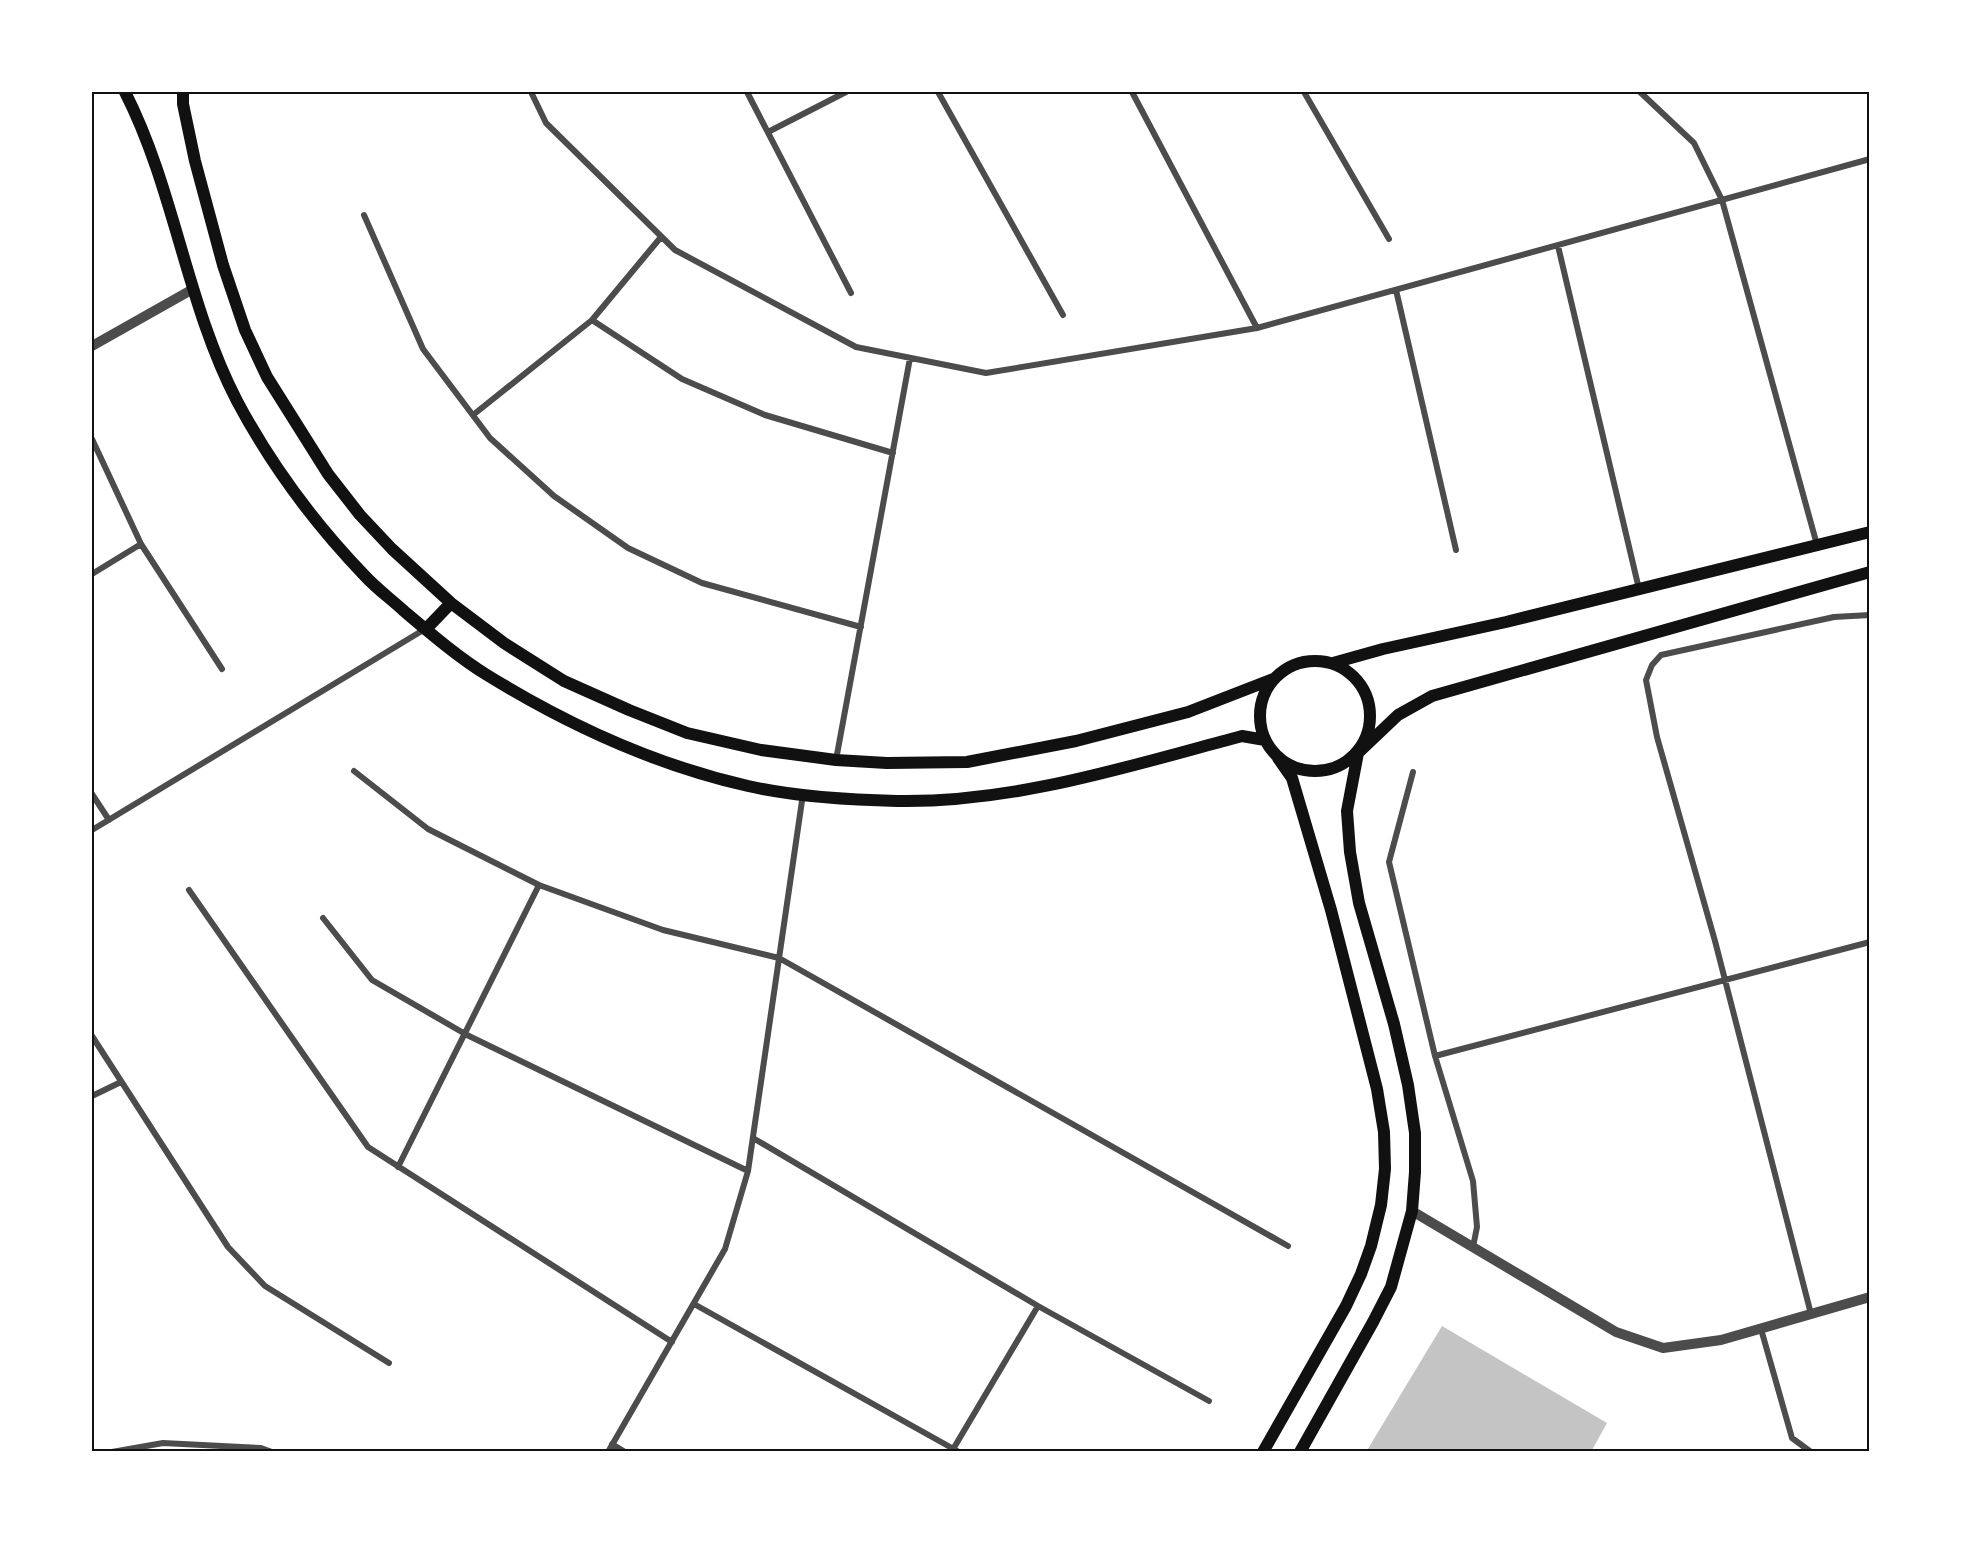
<svg xmlns="http://www.w3.org/2000/svg" width="1961" height="1543" font-family="'Fira Sans Condensed',sans-serif">
  <style>
    .building { fill: #c4c4c4 }
    .lines { fill: none; stroke-linecap: round; stroke-linejoin: round }
    .minor { stroke: #4c4c4c; stroke-width: 6 }
    .tertiary { stroke: #4c4c4c; stroke-width: 10 }
    .secondary { stroke: #111; stroke-width: 12 }
    .neatline { fill: none; stroke: #111; stroke-width: 2 }
  </style>
  <rect width="100%" height="100%" fill="#fff"/>
  <path class="building" d="M 1442,1326 L 1607,1423 L 1591,1452 L 1366,1452 Z"/>
  <g class="lines">
    <path class="minor" d="M 531,92 L 546,123 L 675,250 L 856,347 L 986,373 L 1257,328 L 1870,159
      M 747,92 L 851,293
      M 938,92 L 1063,315
      M 1132,92 L 1257,328
      M 1304,92 L 1389,239
      M 1640,92 L 1694,143 L 1722,200 L 1817,545
      M 768,132 L 846,92
      M 364,215 L 423,349 L 490,438 L 554,496 L 628,548 L 702,583 L 861,627
      M 1558,246 L 1639,589
      M 1396,290 L 1456,550
      M 592,320 L 682,379 L 765,415 L 893,453
      M 473,415 L 592,320 L 661,237
      M 92,439 L 141,544 L 222,669
      M 92,574 L 141,544
      M 836,760 L 910,358
      M 354,771 L 428,829 L 539,885 L 663,930 L 779,958 L 1288,1246
      M 1413,772 L 1389,862 L 1435,1056 L 1473,1181 L 1477,1227 L 1473,1247
      M 92,794 L 109,820
      M 92,830 L 425,629
      M 189,890 L 368,1147 L 672,1342
      M 323,918 L 372,980 L 467,1035 L 748,1171
      M 92,1036 L 228,1247 L 265,1286 L 389,1363
      M 1435,1056 L 1870,942
      M 92,1096 L 121,1082
      M 753,1138 L 1038,1306 L 1209,1401
      M 398,1167 L 539,885
      M 694,1304 L 959,1452
      M 1811,1314 L 1715,941 L 1657,737 L 1646,680 L 1652,665 L 1661,655 L 1834,617 L 1870,615
      M 1761,1329 L 1792,1438 L 1811,1452
      M 612,1444 L 625,1452
      M 952,1451 L 1038,1306
      M 112,1452 L 163,1443 L 261,1448 L 272,1452
      M 608,1452 L 725,1249 L 748,1171 L 803,794"/>
    <path class="tertiary" d="M 92,346 L 193,289
      M 1412,1211 L 1616,1332 L 1663,1348 L 1721,1340 L 1870,1297"/>
    <path class="secondary" d="M 125,92 C 175,190 186,303 237,401 C 271,465 315,524 365,576 C 377,589 391,599 404,611 C 430,633 458,657 487,675 C 568,725 655,765 748,786 C 791,796 852,800 897,801 C 1015,803 1129,766 1242,736 L 1265,740
      M 183,92 L 183,104 L 195,161 L 223,265 L 245,330 L 267,377 L 328,474 L 360,515 L 392,549 L 451,603 L 504,643 L 564,681 L 629,710 L 687,733 L 761,750 L 836,760 L 887,763 L 967,762 L 1076,741 L 1188,712 L 1273,679
      M 426,629 L 451,603
      M1260 716a55 55 0 1 1 110 0a55 55 0 1 1-110 0Z
      M 1333,663 L 1383,649 L 1506,622 L 1870,532
      M 1263,1452 L 1346,1306 L 1361,1274 L 1371,1246 L 1381,1205 L 1385,1169 L 1384,1132 L 1377,1089 L 1331,910 L 1292,778 L 1278,758
      M 1300,1452 L 1373,1322 L 1391,1287 L 1412,1211 L 1415,1172 L 1415,1133 L 1408,1085 L 1394,1024 L 1359,903 L 1350,852 L 1347,811 L 1358,753 L 1398,715 L 1432,696 L 1870,572"/>
  </g>
  <rect width="1961" height="1543" fill="none" stroke="#ffffff" stroke-width="186"/>
  <rect x="93" y="93" width="1775" height="1357" class="neatline"/>
</svg>
